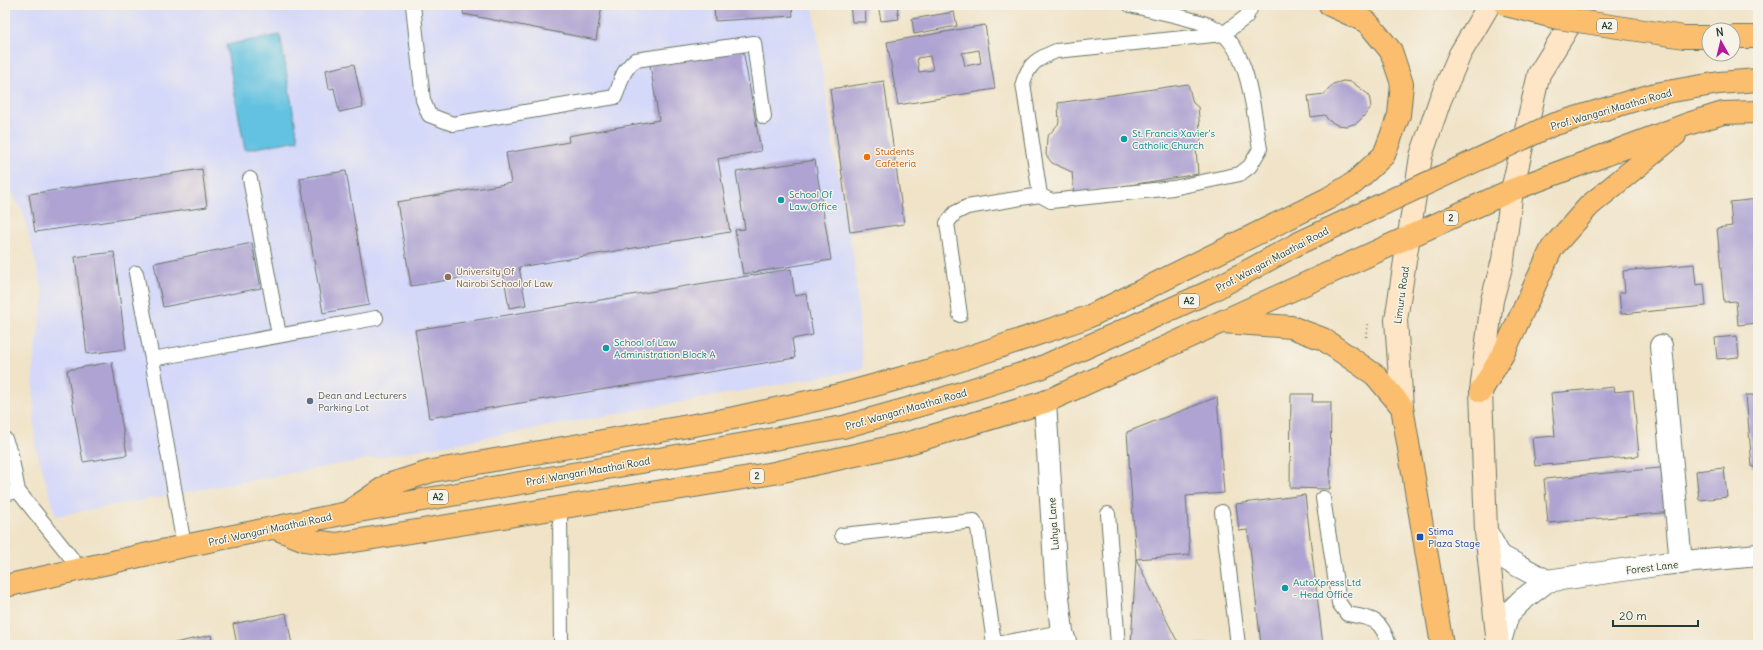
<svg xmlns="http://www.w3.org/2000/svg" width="1763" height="650" font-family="Delius,sans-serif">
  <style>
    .built { fill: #d4d8f9 }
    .water { fill: #63c2e1; stroke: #41808a }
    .building { fill: #aea3d2; fill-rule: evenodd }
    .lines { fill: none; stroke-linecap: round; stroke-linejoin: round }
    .service-casing { stroke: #687767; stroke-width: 16 }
    .minor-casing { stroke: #687767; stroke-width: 24 }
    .secondary-casing { stroke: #687767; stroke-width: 24 }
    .primary-casing { stroke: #687767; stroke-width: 24 }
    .path { stroke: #687767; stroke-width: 2.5; stroke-dasharray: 1 3; stroke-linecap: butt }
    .service { stroke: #fff; stroke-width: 14 }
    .minor { stroke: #fff; stroke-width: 22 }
    .secondary { stroke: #fde5c5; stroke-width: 22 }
    .primary { stroke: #fbbe6e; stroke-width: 22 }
    .primary-bridge-casing { stroke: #687767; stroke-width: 24; stroke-linecap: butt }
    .primary-bridge { stroke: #fbbe6e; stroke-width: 22 }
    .culture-dot { fill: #0f9aa8; stroke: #f7f3e8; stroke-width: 1.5 }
    .food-dot { fill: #e8710a; stroke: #f7f3e8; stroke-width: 1.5 }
    .education-dot { fill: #8d6e63; stroke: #f7f3e8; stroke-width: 1.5 }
    .service-dot { fill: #5c6f8a; stroke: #f7f3e8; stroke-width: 1.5 }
    .transit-dot { fill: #1a4fb4; stroke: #f7f3e8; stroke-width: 1.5 }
    .labels { text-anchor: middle; stroke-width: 3; stroke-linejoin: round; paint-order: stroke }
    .shield { fill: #f7f3e8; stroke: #60746a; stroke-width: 1 }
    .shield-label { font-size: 9px; font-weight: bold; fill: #1f3d34 }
    .street-label { font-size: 10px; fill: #1f3d34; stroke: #f7f3e8 }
    .culture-label { font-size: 10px; fill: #0d838f; stroke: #f7f3e8; text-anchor: start }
    .food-label { font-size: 10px; fill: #c56008; stroke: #f7f3e8; text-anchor: start }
    .education-label { font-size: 10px; fill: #785e54; stroke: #f7f3e8; text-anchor: start }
    .service-label { font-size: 10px; fill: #4e5e75; stroke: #f7f3e8; text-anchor: start }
    .transit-label { font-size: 10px; fill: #164399; stroke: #f7f3e8; text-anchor: start }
  </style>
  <rect width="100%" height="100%" fill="#f7f3e8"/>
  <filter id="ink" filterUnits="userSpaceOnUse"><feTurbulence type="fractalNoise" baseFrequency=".025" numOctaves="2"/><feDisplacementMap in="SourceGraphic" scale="8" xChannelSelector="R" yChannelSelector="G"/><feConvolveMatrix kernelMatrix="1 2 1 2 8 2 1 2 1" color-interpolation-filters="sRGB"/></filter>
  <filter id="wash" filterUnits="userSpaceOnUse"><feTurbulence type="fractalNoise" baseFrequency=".012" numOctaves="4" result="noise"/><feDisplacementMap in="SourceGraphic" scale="16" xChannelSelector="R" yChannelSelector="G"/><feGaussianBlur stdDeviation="0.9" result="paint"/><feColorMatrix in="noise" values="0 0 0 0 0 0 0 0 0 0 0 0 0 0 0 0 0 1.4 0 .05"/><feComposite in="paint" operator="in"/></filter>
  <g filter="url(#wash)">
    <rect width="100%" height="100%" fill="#f0e3c7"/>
    <path class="built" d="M 5,5 L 813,5 L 836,165 L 854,259 L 863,369 L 56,516 L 35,444 L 33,365 L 44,296 L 24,216 L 5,180 Z"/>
    <path class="water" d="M 280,35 L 298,140 L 245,150 L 226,45 Z"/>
    <g id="blocks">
      <path class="building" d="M 465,5 L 602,5 L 596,40 L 463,14 Z
        M 647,5 L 667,5 L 666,9 Z
        M 714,5 L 792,5 L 793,16 L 715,21 Z
        M 850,5 L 865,5 L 866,22 L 852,22 Z
        M 878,5 L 897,5 L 899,19 L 881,21 Z
        M 954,12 L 957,26 L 914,34 L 912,19 Z
        M 985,25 L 995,89 L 898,105 L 887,42 ZM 979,50 L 981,63 L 965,66 L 962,53 ZM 930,56 L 933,70 L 919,72 L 917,58 Z
        M 743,50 L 761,151 L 718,159 L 730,232 L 519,267 L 526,305 L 509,308 L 503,271 L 411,286 L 397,202 L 511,183 L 506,153 L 569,142 L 568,136 L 659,120 L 650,65 Z
        M 354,64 L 363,107 L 339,112 L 334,88 L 329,89 L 326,70 Z
        M 884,81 L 904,224 L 850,232 L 830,89 Z
        M 1343,81 L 1352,82 L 1369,95 L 1371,107 L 1364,116 L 1357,123 L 1347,126 L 1337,125 L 1328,120 L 1325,115 L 1311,117 L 1308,96 L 1325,94 L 1333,84 Z
        M 1188,84 L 1193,103 L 1198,107 L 1201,141 L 1196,148 L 1198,174 L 1074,194 L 1072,172 L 1052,163 L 1046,155 L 1047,137 L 1059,123 L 1058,103 Z
        M 815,160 L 831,260 L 743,274 L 735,230 L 745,229 L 736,172 Z
        M 202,169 L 207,207 L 35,232 L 29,194 Z
        M 346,171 L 369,305 L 323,313 L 300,178 Z
        M 1758,199 L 1758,323 L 1738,325 L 1736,301 L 1724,302 L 1717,228 L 1732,226 L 1730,202 Z
        M 252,243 L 261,288 L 163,307 L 154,263 Z
        M 114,252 L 126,349 L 87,354 L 75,257 Z
        M 1694,264 L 1696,285 L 1704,284 L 1706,306 L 1621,314 L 1619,293 L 1625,292 L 1623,271 Z
        M 791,269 L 795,296 L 806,294 L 813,335 L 792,339 L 795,358 L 429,418 L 415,330 Z
        M 1737,336 L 1739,357 L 1717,359 L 1715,338 Z
        M 112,362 L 127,455 L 83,462 L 67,370 Z
        M 1614,387 L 1615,392 L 1633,390 L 1639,456 L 1535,466 L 1532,438 L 1555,436 L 1551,393 Z
        M 1291,394 L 1313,394 L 1312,402 L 1331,402 L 1330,489 L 1290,488 Z
        M 1746,395 L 1758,395 L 1758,467 L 1752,467 Z
        M 1217,397 L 1224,493 L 1186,496 L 1190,555 L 1136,559 L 1127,432 Z
        M 1670,467 L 1673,512 L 1548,523 L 1544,479 Z
        M 1724,468 L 1727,497 L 1699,500 L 1696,471 Z
        M 1305,495 L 1323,645 L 1261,645 L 1248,530 L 1239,531 L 1236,504 Z
        M 1136,559 L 1176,639 L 1183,645 L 1131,645 Z
        M 286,613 L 292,645 L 237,645 L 233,624 Z
        M 211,635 L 213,645 L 170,645 L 170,644 Z
        M 1225,642 L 1225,645 L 1195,645 L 1195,644 Z"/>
    </g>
  </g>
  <g filter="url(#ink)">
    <use href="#blocks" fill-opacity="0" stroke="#687767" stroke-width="1"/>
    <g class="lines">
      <g class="service-casing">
        <path id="service" d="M 413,5 L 423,100 L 429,115 L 453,124 L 615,97 C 622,81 620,73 635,60 L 754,43 L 764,117
          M 1130,5 C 1154,11 1189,17 1211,26 C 1250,43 1253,112 1260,149 L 1250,166 L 1240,174 L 1173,188 L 1051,201 L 1040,195 L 1023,83 C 1029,63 1037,59 1056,51 L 1223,34 L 1246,17 L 1252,5
          M 250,179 L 279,335
          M 136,273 L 152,359
          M 960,315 L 947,223 L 955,213 L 967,207 L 1040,195
          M 5,439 L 11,455 L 18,491
          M 5,494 L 18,491 L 81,570
          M 1323,498 L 1339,603 L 1347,614 C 1373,619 1381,618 1389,645
          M 560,509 L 561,645
          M 1222,512 L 1238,645
          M 1108,514 L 1118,645
          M 842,535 L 974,521 L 978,528 L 994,643
          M 184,546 L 152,359 L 376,318
          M 991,645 L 1062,632"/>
      </g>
      <g class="minor-casing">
        <path id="minor" d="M 1661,346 L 1681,563
          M 1045,402 L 1056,580 L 1062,632 L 1066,645
          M 1486,531 L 1500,556 L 1547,581
          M 1499,645 L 1508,614 L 1522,600 L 1547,581 L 1663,564 L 1758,555"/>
      </g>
      <g class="secondary-casing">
        <path id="secondary" d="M 1402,407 L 1396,320 L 1421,156 L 1440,100 L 1460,54 L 1489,5
          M 1498,645 L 1486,531 L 1481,391 L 1492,300 L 1503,260 L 1512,190 L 1539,74 L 1582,5"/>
      </g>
      <g class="primary-casing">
        <path id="primary" d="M 1733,37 L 1758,37
          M 1223,322 L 1291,327 L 1323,339 L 1375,375 L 1402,407 L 1442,645
          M 1481,391 L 1503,354 L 1552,248 L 1589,206 L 1675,135
          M 347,513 L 388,485 L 432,471 L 734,418 L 839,395 L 934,369 L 1088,317 L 1327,199 L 1354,183 L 1384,155 L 1399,115 L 1402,84 L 1391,51 L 1367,22 L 1330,5
          M 275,528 L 305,540 L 336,544 L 774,473 L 909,443 L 1045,402 L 1512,190 L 1688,124 L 1723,113 L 1758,112
          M 5,586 L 184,546 L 347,513 L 601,469"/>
      </g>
      <path class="path" d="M 1366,337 L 1368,322"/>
      <use href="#service" class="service"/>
      <use href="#minor" class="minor"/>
      <use href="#secondary" class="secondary"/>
      <use href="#primary" class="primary"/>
      <g class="primary-bridge-casing">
        <path id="primary-bridge" d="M 1506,5 L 1558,18 L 1684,37 L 1709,37
          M 601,469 L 843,427 L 942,399 L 1040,368 L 1211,291 L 1299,243 L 1552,125 L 1655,94 L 1719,83 L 1758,80"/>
      </g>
      <use href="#primary-bridge" class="primary-bridge"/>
    </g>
  </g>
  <g class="culture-dot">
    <circle cx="1124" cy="139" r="4"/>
    <circle cx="781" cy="200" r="4"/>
    <circle cx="606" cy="348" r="4"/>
    <circle cx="1285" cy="588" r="4"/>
  </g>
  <circle class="food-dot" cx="867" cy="157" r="4"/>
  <circle class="education-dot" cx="448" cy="277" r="4"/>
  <circle class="service-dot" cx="310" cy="401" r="4"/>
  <rect class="transit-dot" x="1416" y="533" width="8" height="8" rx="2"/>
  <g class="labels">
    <g class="shield">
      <rect x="1597" y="19" width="20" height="14" rx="3"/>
      <rect x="1444" y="211" width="14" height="14" rx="3"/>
      <rect x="1179" y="294" width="20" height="14" rx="3"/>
      <rect x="750" y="469" width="14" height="14" rx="3"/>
      <rect x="428" y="490" width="20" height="14" rx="3"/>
    </g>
    <g class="shield-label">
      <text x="1607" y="29">A2</text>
      <text x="1451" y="221">2</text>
      <text x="1189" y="304">A2</text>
      <text x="757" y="479">2</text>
      <text x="438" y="500">A2</text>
    </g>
    <g class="street-label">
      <text transform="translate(1611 109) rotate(-16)" y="4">Prof. Wangari Maathai Road</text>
      <text transform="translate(1272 259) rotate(-28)" y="4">Prof. Wangari Maathai Road</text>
      <text transform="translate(1401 295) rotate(-82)" y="4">Limuru Road</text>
      <text transform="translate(906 409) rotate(-16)" y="4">Prof. Wangari Maathai Road</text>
      <text transform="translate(588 471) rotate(-10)" y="4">Prof. Wangari Maathai Road</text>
      <text transform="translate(1053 524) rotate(-94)" y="4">Luhya Lane</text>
      <text transform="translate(270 529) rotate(-12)" y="4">Prof. Wangari Maathai Road</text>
      <text transform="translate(1652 567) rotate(-7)" y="4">Forest Lane</text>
    </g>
    <g class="culture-label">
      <text x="1132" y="137">St. Francis Xavier's<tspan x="1132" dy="12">Catholic Church</tspan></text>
      <text x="789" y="198">School Of<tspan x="789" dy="12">Law Office</tspan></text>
      <text x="614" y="346">School of Law<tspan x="614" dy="12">Administration Block A</tspan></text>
      <text x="1293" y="586">AutoXpress Ltd<tspan x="1293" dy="12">- Head Office</tspan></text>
    </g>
    <g class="food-label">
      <text x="875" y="155">Students<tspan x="875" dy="12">Cafeteria</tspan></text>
    </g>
    <g class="education-label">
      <text x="456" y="275">University Of<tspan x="456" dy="12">Nairobi School of Law</tspan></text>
    </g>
    <g class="service-label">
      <text x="318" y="399">Dean and Lecturers<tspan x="318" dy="12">Parking Lot</tspan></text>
    </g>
    <g class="transit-label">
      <text x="1428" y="535">Stima<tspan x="1428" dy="12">Plaza Stage</tspan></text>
    </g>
  </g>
  <rect width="1763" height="650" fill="none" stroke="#f7f3e8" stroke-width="20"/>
  <g transform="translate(1721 42) rotate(352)"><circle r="19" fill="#f7f3e8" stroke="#a1aaa0"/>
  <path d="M0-3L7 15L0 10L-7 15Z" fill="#b5179e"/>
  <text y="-6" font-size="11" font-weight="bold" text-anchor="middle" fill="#1f3d34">N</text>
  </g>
  <path d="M1613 620v6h85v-6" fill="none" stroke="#1f3d34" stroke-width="2"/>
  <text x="1619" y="620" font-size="12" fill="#1f3d34" stroke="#f7f3e8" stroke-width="3" paint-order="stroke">20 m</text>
</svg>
